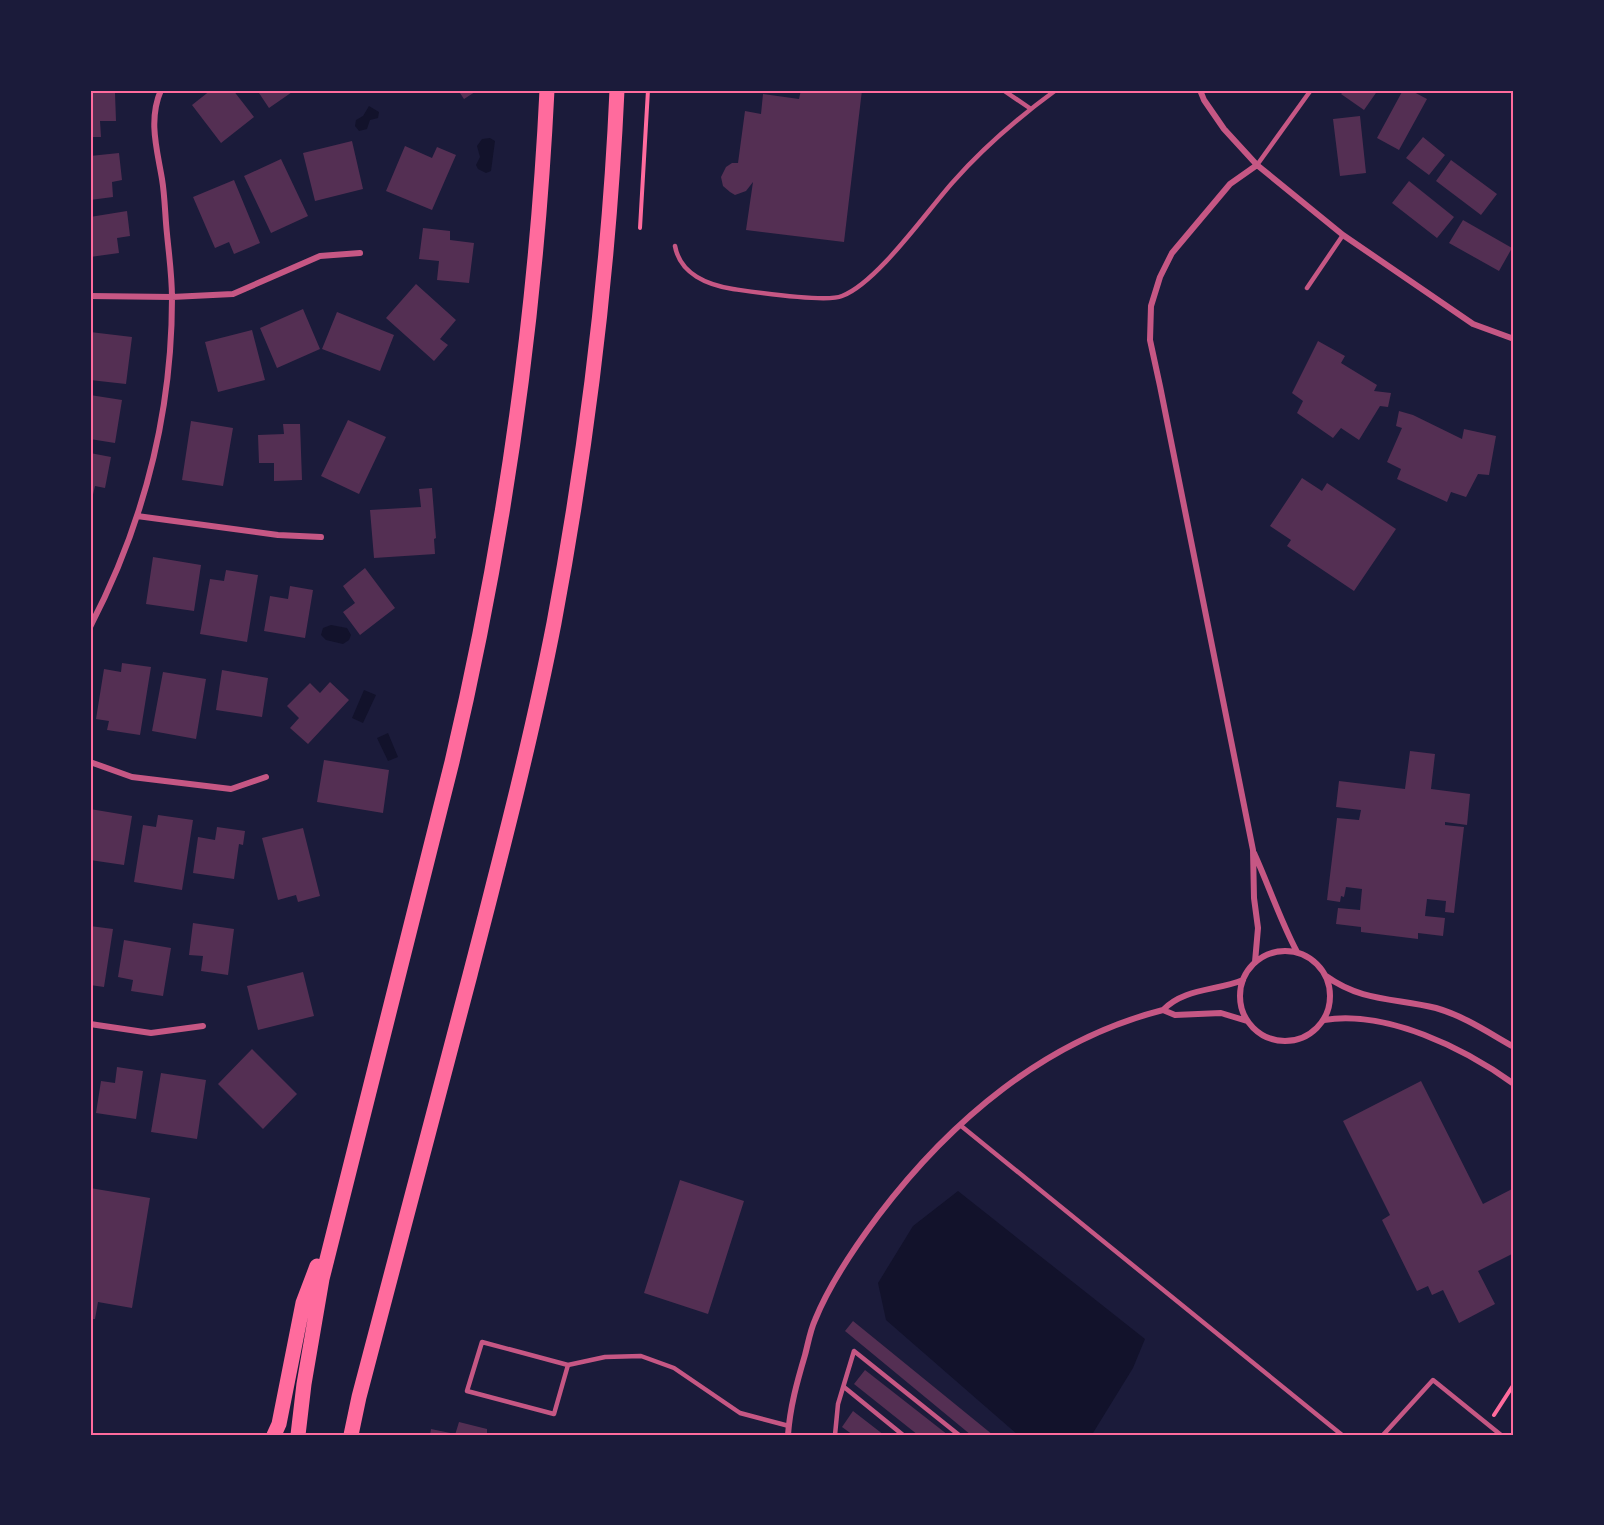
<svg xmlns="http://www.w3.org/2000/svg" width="1604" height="1525" font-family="'Asap Condensed',sans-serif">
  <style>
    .water { fill: #12122b }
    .building { fill: #542f53 }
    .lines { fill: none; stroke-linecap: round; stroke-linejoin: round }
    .path { stroke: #ff6b9d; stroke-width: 4 }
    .service { stroke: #c65784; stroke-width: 4.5 }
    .minor { stroke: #c65784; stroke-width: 6 }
    .primary { stroke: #ff6b9d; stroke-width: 15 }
    .neatline { fill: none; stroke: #ff6b9d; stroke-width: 2 }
  </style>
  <rect width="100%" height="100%" fill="#1b1b3a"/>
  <path class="water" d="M 369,106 L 379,112 L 378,118 L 370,120 L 367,129 L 359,131 L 355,126 L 356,120 L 363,116 Z
    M 490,138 L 495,141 L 491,171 L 486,173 L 478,169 L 476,165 L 480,157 L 477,146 L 482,139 Z
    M 331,625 L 347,628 L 351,635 L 349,640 L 343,644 L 326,640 L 321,635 L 323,628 Z
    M 364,690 L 376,695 L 363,723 L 352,718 Z
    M 388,733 L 398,757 L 388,761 L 377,738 Z
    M 958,1191 L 1145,1339 L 1133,1368 L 1093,1433 L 1088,1435 L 1018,1435 L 886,1320 L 878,1283 L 913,1226 Z"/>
  <path class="building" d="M 211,90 L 233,90 L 254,117 L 221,143 L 192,105 Z
    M 257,90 L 295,90 L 269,108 Z
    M 458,90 L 478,90 L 464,99 Z
    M 801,90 L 862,90 L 844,242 L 746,230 L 753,182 L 746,191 L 735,195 L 730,192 L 723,186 L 721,177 L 726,167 L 732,163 L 738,163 L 745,111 L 761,114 L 763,94 L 799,99 Z
    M 1345,90 L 1378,90 L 1364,110 L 1341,94 Z
    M 1403,90 L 1410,90 L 1427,99 L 1399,150 L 1377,138 Z
    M 90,93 L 115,93 L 116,121 L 100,121 L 101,137 L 90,137 Z
    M 1360,116 L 1366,173 L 1340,176 L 1333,119 Z
    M 1423,137 L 1445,155 L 1429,175 L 1406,158 Z
    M 352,141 L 363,189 L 315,201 L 303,153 Z
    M 405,146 L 432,158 L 437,147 L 456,155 L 432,210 L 386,191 Z
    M 119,153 L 122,180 L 112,182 L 113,197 L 90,200 L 90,156 Z
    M 281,159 L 308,216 L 271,233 L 244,176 Z
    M 1451,160 L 1497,194 L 1481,215 L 1436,181 Z
    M 234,180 L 260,243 L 234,254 L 229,242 L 215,248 L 193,197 Z
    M 1409,181 L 1454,217 L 1437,238 L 1392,203 Z
    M 127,211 L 130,236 L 117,238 L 119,253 L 90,257 L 90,217 Z
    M 1463,220 L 1512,248 L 1499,271 L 1449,243 Z
    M 423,228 L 450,231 L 450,240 L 474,243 L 469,283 L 437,280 L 439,261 L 419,259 Z
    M 416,284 L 456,320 L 440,339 L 448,345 L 434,361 L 386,318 Z
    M 303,309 L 320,349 L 277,368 L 260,328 Z
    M 337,312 L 394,335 L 380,371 L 322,349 Z
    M 252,330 L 265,380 L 218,392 L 205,342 Z
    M 90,332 L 132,337 L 126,384 L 90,380 Z
    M 1318,341 L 1345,356 L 1341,363 L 1377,385 L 1374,391 L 1391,393 L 1388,407 L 1380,406 L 1359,440 L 1341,428 L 1333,438 L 1297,413 L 1303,401 L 1292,393 Z
    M 90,395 L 122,400 L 115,443 L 90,439 Z
    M 1399,411 L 1413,415 L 1462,439 L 1464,429 L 1496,436 L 1489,475 L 1478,474 L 1466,497 L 1451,492 L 1447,502 L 1397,479 L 1401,469 L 1387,462 L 1402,428 L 1396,426 Z
    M 348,420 L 386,437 L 359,494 L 321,476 Z
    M 191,421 L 233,428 L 223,486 L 182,480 Z
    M 283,424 L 300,424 L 302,480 L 274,481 L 274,463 L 259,463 L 258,435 L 284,434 Z
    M 90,453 L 111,457 L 105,488 L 95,486 L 92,499 L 90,499 Z
    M 1302,478 L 1322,491 L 1327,483 L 1396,529 L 1354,591 L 1287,546 L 1291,540 L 1270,526 Z
    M 432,488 L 436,538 L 434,539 L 435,554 L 374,558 L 370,510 L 421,507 L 419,489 Z
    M 153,557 L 201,565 L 194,611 L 146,604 Z
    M 365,568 L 395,608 L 360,635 L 343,612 L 355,603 L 343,586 Z
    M 226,570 L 258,575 L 247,642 L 200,634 L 210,579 L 224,581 Z
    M 290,586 L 313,590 L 305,638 L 264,631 L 270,596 L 288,599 Z
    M 122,663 L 151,667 L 140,735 L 107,730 L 109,721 L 96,719 L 104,669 L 121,672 Z
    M 222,670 L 268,678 L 262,717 L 216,710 Z
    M 163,672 L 206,679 L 196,739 L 152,731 Z
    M 330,682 L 349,700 L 308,744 L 290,728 L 299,718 L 287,706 L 310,683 L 320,693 Z
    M 1410,751 L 1435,754 L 1431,789 L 1470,794 L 1467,825 L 1445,822 L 1445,825 L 1464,827 L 1454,913 L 1445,912 L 1446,901 L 1427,899 L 1425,916 L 1445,918 L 1443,936 L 1418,933 L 1418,939 L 1361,932 L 1361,927 L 1336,924 L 1338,908 L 1360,910 L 1362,889 L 1346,887 L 1344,897 L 1341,896 L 1340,902 L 1327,900 L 1337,818 L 1359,820 L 1361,810 L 1336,807 L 1339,781 L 1405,789 Z
    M 324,760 L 389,770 L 383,813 L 317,802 Z
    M 90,809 L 132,816 L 124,865 L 90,860 Z
    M 158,815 L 193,820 L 182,890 L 134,882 L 143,825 L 156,827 Z
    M 217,827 L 245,831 L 243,845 L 239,844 L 234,879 L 193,873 L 198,837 L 215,840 Z
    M 303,828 L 320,896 L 298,902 L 296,895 L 278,900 L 262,838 Z
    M 193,923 L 234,929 L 228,975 L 201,971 L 203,956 L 189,955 Z
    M 90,926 L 113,929 L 104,987 L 90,985 Z
    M 124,940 L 171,948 L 163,996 L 131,991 L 133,980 L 118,977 Z
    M 303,972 L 314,1016 L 258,1030 L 247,986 Z
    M 252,1049 L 297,1094 L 263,1129 L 218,1084 Z
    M 117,1067 L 143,1071 L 136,1119 L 96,1113 L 101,1081 L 115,1083 Z
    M 161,1073 L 206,1080 L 197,1139 L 151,1132 Z
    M 1421,1081 L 1483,1204 L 1514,1188 L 1514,1253 L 1478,1271 L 1495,1304 L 1459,1323 L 1443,1290 L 1432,1295 L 1428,1286 L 1417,1291 L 1382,1220 L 1390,1215 L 1343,1121 Z
    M 680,1180 L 744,1201 L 708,1314 L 644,1293 Z
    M 90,1188 L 150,1198 L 132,1308 L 98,1302 L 95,1319 L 90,1319 Z
    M 853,1321 L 993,1435 L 971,1435 L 845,1331 Z
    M 865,1370 L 948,1435 L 918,1435 L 854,1384 Z
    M 853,1411 L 884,1435 L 853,1435 L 842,1427 Z
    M 459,1422 L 487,1429 L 487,1433 L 492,1435 L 455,1435 Z
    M 431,1429 L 455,1434 L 455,1435 L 430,1435 Z"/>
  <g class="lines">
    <path class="path" d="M 640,228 L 648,90
      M 1494,1415 L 1514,1384"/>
    <path class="service" d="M 1003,90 L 1031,109
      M 1257,165 L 1311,90
      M 675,246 C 680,274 708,285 733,289 C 754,292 826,303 842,296 C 877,283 927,211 953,182 C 983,148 1019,117 1056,90
      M 1307,288 L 1343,235
      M 960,1125 L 1342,1435
      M 568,1365 L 554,1414 L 467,1391 L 482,1342 L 568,1365 L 605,1357 L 641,1356 L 674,1368 L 740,1413 L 789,1426
      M 844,1387 L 903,1435
      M 835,1435 L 838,1404 L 854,1351 L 959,1435
      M 1383,1435 L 1433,1380 L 1501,1435"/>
    <path class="minor" d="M 1200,90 L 1204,100 L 1224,129 L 1257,165 L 1343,235 L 1473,324 L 1514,339
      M 90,296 L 172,297 L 233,294 L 320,256 L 360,253
      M 137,516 L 278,535 L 321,537
      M 90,627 C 143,525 172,413 172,298 C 172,276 169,255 167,234 C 165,216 165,197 162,179 C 157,149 148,120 161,90
      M 90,762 L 132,777 L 231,789 L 266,777
      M 1254,853 C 1269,886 1280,920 1297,952
      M1240 996a45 45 0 1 1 90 0a45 45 0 1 1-90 0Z
      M 1255,962 L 1258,928 L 1254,898 L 1253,850 L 1160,386 L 1150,340 L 1151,306 L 1160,277 L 1172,253 L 1230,184 L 1257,165
      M 1326,976 C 1362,1002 1396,998 1436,1008 C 1464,1016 1489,1033 1514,1047
      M 1243,980 C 1216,991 1184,988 1163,1010 L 1175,1015 L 1221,1013 L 1247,1021
      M 1324,1020 C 1387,1010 1464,1048 1514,1084
      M 90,1024 L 151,1033 L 203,1026
      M 788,1435 C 790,1407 797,1382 805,1355 C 808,1344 810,1331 815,1320 C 830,1283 854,1248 878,1216 C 950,1121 1045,1040 1163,1010"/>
    <path class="primary" d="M 274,1435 L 279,1424 L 303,1303 L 317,1266
      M 298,1435 L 304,1384 L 322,1279 L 452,762 C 504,542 536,316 547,90
      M 351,1435 L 359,1397 C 397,1257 433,1116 470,975 C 500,859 531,741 554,623 C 587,447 609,269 617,90"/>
  </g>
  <rect width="1604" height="1525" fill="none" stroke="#1b1b3a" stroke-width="183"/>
  <rect x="92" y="92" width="1420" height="1342" class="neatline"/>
</svg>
